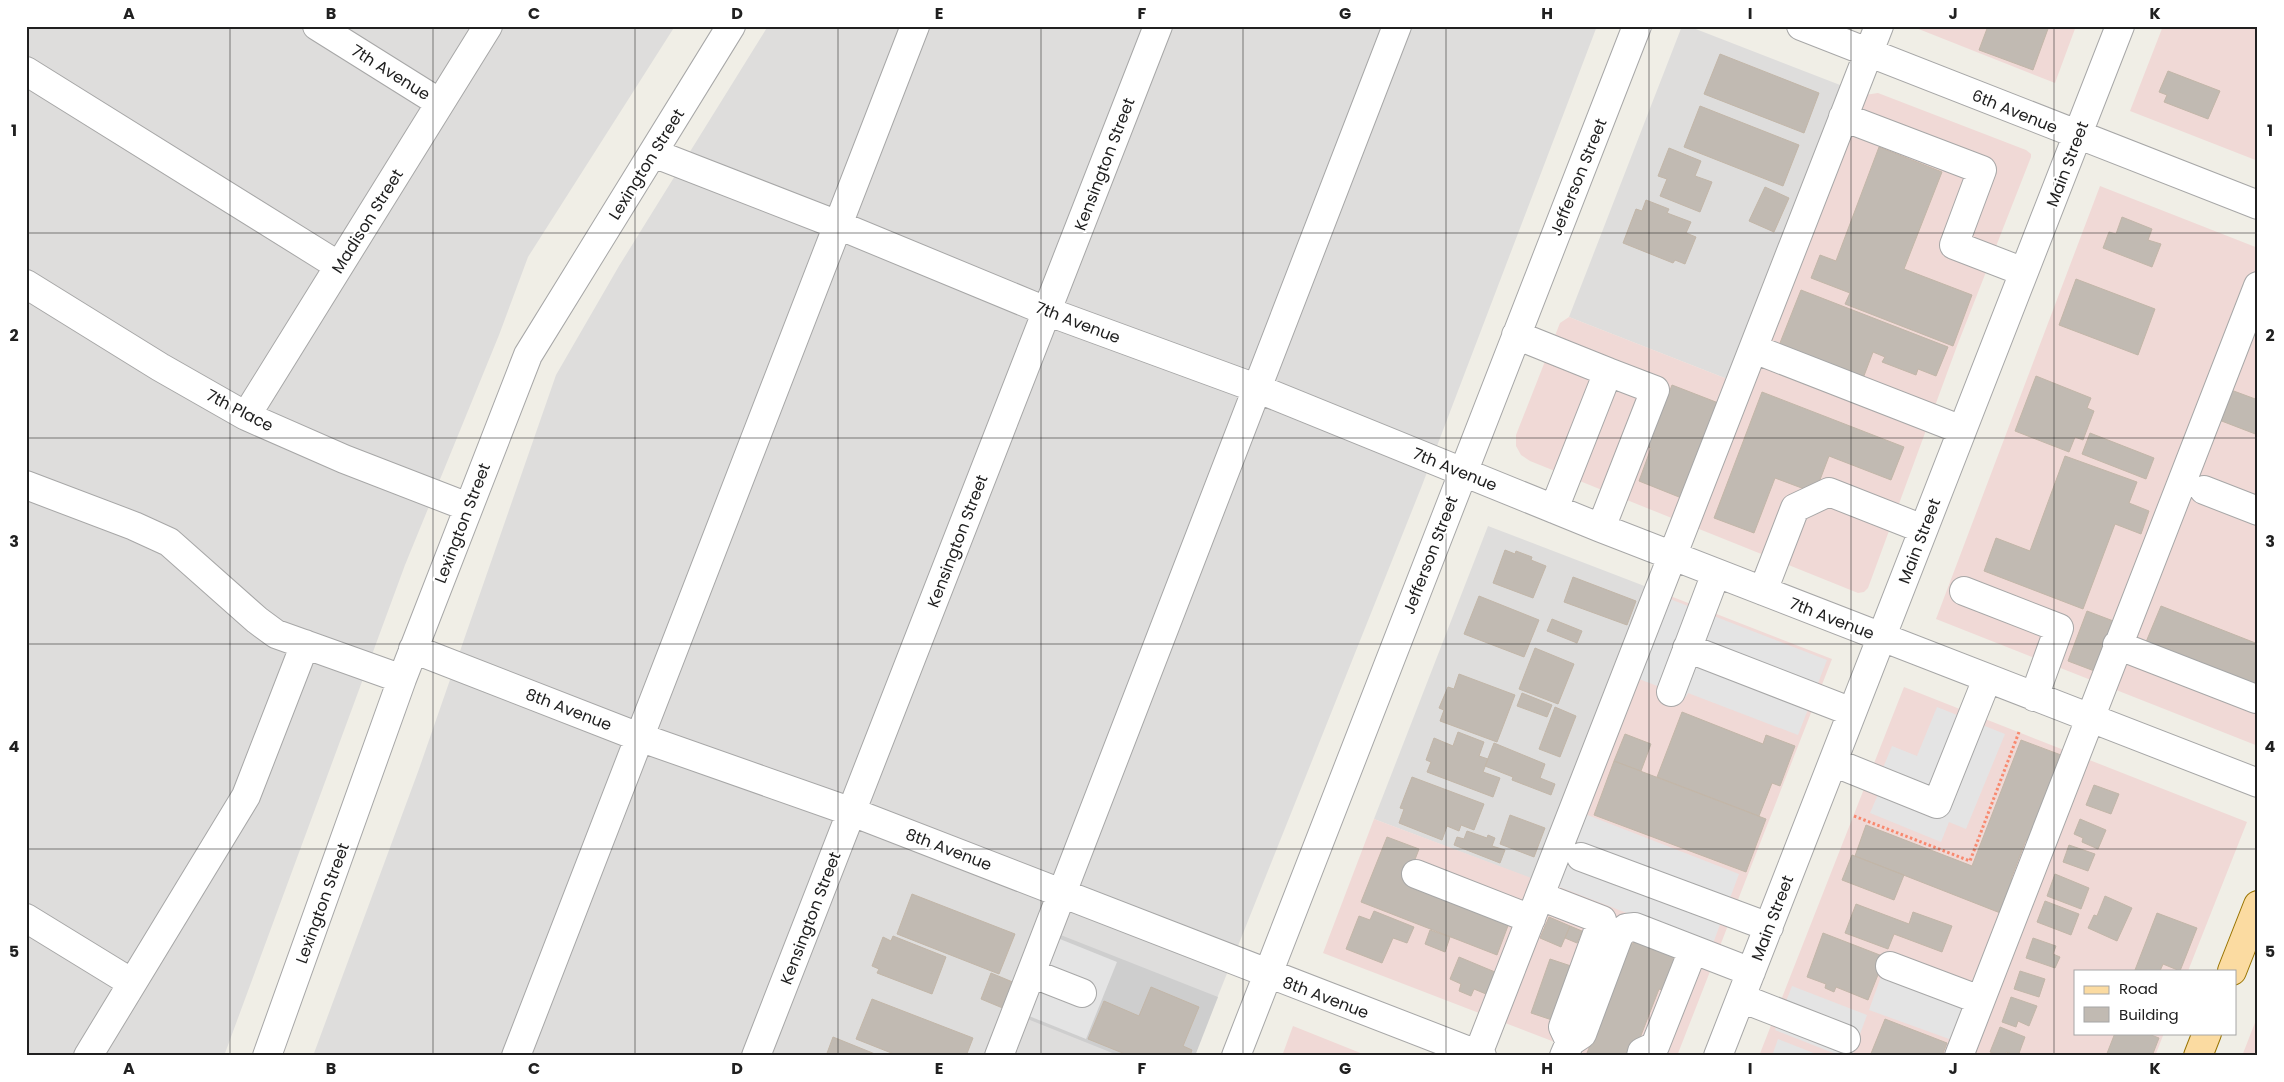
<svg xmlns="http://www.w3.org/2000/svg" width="2284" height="1082" font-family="Poppins,sans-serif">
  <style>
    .residential { fill: #dedddc }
    .commercial { fill: #f0d9d6 }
    .religious { fill: #cecece }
    .parking { fill: #e4e4e4 }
    .building { fill: #c1bab2; stroke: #c2b6a8 }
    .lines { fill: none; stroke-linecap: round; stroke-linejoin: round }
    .minor-casing { stroke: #a7a7a7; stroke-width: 30 }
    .major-casing { stroke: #997402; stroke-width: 30 }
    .path { stroke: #f8896f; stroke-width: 3; stroke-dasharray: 2.5 2.5; stroke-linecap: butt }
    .minor { stroke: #fff; stroke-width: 28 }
    .major { stroke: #fbdba1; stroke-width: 28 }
    .grid { fill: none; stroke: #202020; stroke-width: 1; stroke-opacity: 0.55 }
    .labels { text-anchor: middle; stroke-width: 4.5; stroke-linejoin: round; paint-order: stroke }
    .street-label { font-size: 16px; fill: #202020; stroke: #fff }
    .neatline { fill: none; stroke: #202020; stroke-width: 2 }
    .grid-label { font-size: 16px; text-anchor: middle; font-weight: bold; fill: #202020 }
  </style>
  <rect width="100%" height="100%" fill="#f0eee6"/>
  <path class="residential" d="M 26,26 L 675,26 L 528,257 L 499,335 L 405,565 L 224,1056 L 26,1056 Z
    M 768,26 L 1597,26 L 1421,488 L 1194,1056 L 313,1056 L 419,769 L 556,375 L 619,266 Z
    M 1682,26 L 1688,26 L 1853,90 L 1740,384 L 1569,317 Z
    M 1488,526 L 1660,592 L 1545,884 L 1374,819 Z"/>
  <path class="commercial" d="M 1911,26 L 2076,26 L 2055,83 Z
    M 2163,26 L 2258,26 L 2258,161 L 2130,111 Z
    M 1878,93 L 2026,150 L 2031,154 L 2031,157 L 1957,346 L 1868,588 L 1864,592 L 1858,593 L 1530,461 L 1521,455 L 1516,446 L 1516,435 L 1560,323 L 1569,317 L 1740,384 L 1865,95 Z
    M 2100,186 L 2258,248 L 2258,746 L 1936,619 Z
    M 1660,592 L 1832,659 L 1677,1056 L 1591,1056 L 1323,953 L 1374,819 L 1545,883 Z
    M 1904,687 L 2247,822 L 2188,971 L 2075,971 L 2075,1033 L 2164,1033 L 2155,1056 L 1759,1056 Z
    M 2258,1015 L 2258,1056 L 2242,1056 Z
    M 1293,1026 L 1368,1056 L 1282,1056 Z"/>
  <path class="religious" d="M 1048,930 L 1218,997 L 1195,1056 L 1120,1056 L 1015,1014 Z"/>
  <path class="parking" d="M 1670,599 L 1827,660 L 1798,735 L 1688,693 L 1686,697 L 1639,679 Z
    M 1937,707 L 2005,734 L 1966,829 L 1949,822 L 1941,842 L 1870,813 L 1883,783 L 1878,780 L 1892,746 L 1917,756 Z
    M 1585,814 L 1739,874 L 1712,946 L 1557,886 Z
    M 1050,935 L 1117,962 L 1086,1039 L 1019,1012 Z
    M 1888,957 L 1971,987 L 1952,1040 L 1869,1010 Z
    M 1792,986 L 1867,1015 L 1852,1056 L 1841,1056 L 1775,1030 Z
    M 1778,1039 L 1821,1056 L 1772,1056 Z"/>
  <path class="building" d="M 1988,26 L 2049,26 L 2033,70 L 1979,50 Z
    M 1720,54 L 1819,93 L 1804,133 L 1704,94 Z
    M 2168,71 L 2220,91 L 2208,119 L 2164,102 L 2167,95 L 2159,92 Z
    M 1700,106 L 1799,145 L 1783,186 L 1684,147 Z
    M 1879,147 L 1942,172 L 1904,269 L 1972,295 L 1953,346 L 1845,304 L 1850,293 L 1811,278 L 1820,255 L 1836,261 Z
    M 1669,148 L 1701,161 L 1695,176 L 1712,182 L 1700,212 L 1660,196 L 1667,179 L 1658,176 Z
    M 1765,187 L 1789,198 L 1774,232 L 1749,221 Z
    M 1646,200 L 1669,209 L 1667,213 L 1691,222 L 1686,233 L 1696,237 L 1685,264 L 1675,260 L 1673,263 L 1623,243 L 1636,209 L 1642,211 Z
    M 2122,217 L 2152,229 L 2148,240 L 2161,244 L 2152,267 L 2103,248 L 2109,232 L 2116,234 Z
    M 2076,279 L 2155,309 L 2138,355 L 2059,325 Z
    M 1801,290 L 1948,347 L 1936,376 L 1918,369 L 1916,375 L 1882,362 L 1885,357 L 1873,352 L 1862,381 L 1778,348 Z
    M 2036,376 L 2091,398 L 2087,408 L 2094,411 L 2083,440 L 2075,437 L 2069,452 L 2015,431 Z
    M 1672,385 L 1721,404 L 1684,499 L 1639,481 L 1651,448 L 1627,439 L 1636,417 L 1657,424 Z
    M 2231,390 L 2258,400 L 2258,435 L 2219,420 Z
    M 1762,392 L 1904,447 L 1891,480 L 1829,456 L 1815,493 L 1775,478 L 1754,533 L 1714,518 Z
    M 2090,433 L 2154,458 L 2146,479 L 2082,454 Z
    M 2065,456 L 2137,482 L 2129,503 L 2149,511 L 2141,534 L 2115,524 L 2083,609 L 1984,571 L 1996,538 L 2030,551 Z
    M 1505,550 L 1515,554 L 1516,551 L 1532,557 L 1531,560 L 1546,566 L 1533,598 L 1493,583 Z
    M 1573,577 L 1636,601 L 1627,625 L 1564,602 Z
    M 1479,596 L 1539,620 L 1524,657 L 1464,634 Z
    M 2161,606 L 2258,644 L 2258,686 L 2146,642 Z
    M 2087,611 L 2116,622 L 2097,672 L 2068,661 Z
    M 1552,619 L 1582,631 L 1577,643 L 1547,631 Z
    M 1535,648 L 1574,664 L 1558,704 L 1519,689 Z
    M 1459,674 L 1515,695 L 1497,742 L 1440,721 L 1444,710 L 1439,708 L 1448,687 L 1454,689 Z
    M 1522,693 L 1552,705 L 1547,717 L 1517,706 Z
    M 1555,707 L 1576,716 L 1560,757 L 1539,749 Z
    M 1682,712 L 1763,744 L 1766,735 L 1795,746 L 1780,786 L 1772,783 L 1759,816 L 1657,777 Z
    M 1458,732 L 1484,742 L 1479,756 L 1488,759 L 1483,772 L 1500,778 L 1493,797 L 1427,772 L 1431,762 L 1426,760 L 1434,738 L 1453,746 Z
    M 1625,734 L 1651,744 L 1641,771 L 1614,761 Z
    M 2021,740 L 2069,758 L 2036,844 L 2026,840 L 2011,879 L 2021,883 L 2008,916 L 1855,856 L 1866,825 L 1972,866 Z
    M 1494,743 L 1545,764 L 1540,778 L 1555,784 L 1551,795 L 1512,780 L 1513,777 L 1485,766 Z
    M 1614,761 L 1766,819 L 1746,872 L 1594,815 Z
    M 1412,777 L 1484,804 L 1474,830 L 1461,825 L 1459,831 L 1447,826 L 1442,840 L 1399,823 L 1404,809 L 1400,808 Z
    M 2094,785 L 2119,794 L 2111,814 L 2086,805 Z
    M 1510,815 L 1545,828 L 1534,857 L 1500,844 Z
    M 2080,819 L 2106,830 L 2098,849 L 2082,842 L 2083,838 L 2074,834 Z
    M 1467,831 L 1487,838 L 1488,835 L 1495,838 L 1492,846 L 1505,850 L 1500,863 L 1454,845 L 1457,837 L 1464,839 Z
    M 1387,837 L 1419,849 L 1406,883 L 1509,923 L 1497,955 L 1361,902 Z
    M 2069,845 L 2095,854 L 2088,871 L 2063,862 Z
    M 1852,855 L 1904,875 L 1894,900 L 1842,880 Z
    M 2055,874 L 2089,888 L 2081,909 L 2047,896 Z
    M 912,894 L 1015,934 L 999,974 L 897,934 Z
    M 2105,896 L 2132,908 L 2117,941 L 2088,928 L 2094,915 L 2097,916 Z
    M 2045,901 L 2079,914 L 2071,935 L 2037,922 Z
    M 1856,904 L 1909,924 L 1913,912 L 1952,926 L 1942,952 L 1894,934 L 1888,949 L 1845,933 Z
    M 1374,911 L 1414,927 L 1407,943 L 1393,938 L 1382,963 L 1346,949 L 1359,916 L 1370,920 Z
    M 2157,913 L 2197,928 L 2180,971 L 2163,964 L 2160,971 L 2135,970 Z
    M 1549,917 L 1570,926 L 1561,947 L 1540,938 Z
    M 1570,926 L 1582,931 L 1577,943 L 1565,938 Z
    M 1430,930 L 1450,937 L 1445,952 L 1425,944 Z
    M 1823,933 L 1885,957 L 1868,1000 L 1836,987 L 1834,992 L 1825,988 L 1826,984 L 1807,977 Z
    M 893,936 L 946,957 L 932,994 L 877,973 L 879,969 L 872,966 L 883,937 L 891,941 Z
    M 1636,937 L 1682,955 L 1668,992 L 1659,989 L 1633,1056 L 1595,1056 L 1587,1053 L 1611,993 L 1624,941 L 1633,944 Z
    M 2033,938 L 2056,946 L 2053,954 L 2060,957 L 2055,968 L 2026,958 Z
    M 1459,957 L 1495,972 L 1486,994 L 1474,989 L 1471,996 L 1459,991 L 1461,984 L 1450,979 Z
    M 1550,959 L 1577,968 L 1558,1022 L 1531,1013 Z
    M 2020,971 L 2045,979 L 2039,997 L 2014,989 Z
    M 991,973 L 1015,983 L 1005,1009 L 981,999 Z
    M 1151,987 L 1199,1007 L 1183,1046 L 1192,1050 L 1190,1056 L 1130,1056 L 1088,1039 L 1104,1001 L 1139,1016 Z
    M 2011,997 L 2037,1006 L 2029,1026 L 2018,1021 L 2016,1027 L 2002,1022 Z
    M 872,999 L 973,1038 L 966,1056 L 899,1056 L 856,1039 Z
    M 1885,1019 L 1947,1043 L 1942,1056 L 1926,1056 L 1920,1054 L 1919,1056 L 1870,1056 Z
    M 2000,1027 L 2025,1037 L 2018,1056 L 2006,1052 L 2005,1056 L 1990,1052 Z
    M 2115,1033 L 2146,1033 L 2159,1038 L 2152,1056 L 2106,1056 Z
    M 833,1037 L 880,1056 L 826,1056 Z"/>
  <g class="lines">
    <g class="minor-casing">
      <path id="minor" d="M 317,26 L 440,103
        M 1801,26 L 2258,205
        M 26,71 L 339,266
        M 1843,117 L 1982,170 L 1954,245 L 2024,272
        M 653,153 L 838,225 L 1046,311 L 1256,388 L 1601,528 L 2258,783
        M 26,284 L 160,367 L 246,416 L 344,459 L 468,507
        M 1516,335 L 1608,372 L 1554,509
        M 1754,349 L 1962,430
        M 246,416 L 488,26
        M 26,485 L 134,526 L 169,542 L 257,620 L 276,634 L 402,679
        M 2204,490 L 2258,511
        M 1601,528 L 1655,390 L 1608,372
        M 1763,591 L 1795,508 L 1829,492 L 1923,529
        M 1964,591 L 2059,628 L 2034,697
        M 2117,645 L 2256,699
        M 1687,648 L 1852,712
        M 413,649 L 639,737 L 852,812 L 1482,1056
        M 1671,692 L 1716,573
        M 1833,762 L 1937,804 L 1987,679
        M 1581,857 L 1769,927
        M 1416,874 L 1531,919
        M 1540,896 L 1602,920 L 1563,1027 L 1570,1042
        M 26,918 L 132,983
        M 1890,966 L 1980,1000
        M 1031,973 L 1082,993
        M 1741,998 L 1846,1039
        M 1478,1054 L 1879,26
        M 88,1056 L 246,796 L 305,644
        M 267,1056 L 402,679 L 528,355 L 731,26
        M 516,1056 L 915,26
        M 756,1056 L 1158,26
        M 999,1056 L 1397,26
        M 1236,1056 L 1637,26
        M 1564,1056 L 1570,1042 L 1582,1034 L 1619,935 L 1626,928 L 1635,927 L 1751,972
        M 1641,1056 L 1642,1052 L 1655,1046 L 1693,950
        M 1718,1056 L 2120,26
        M 1959,1056 L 2258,286"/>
    </g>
    <g class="major-casing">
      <path id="major" d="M 2232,971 L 2258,905
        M 2198,1056 L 2207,1033"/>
    </g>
    <path class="path" d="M 1854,816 L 1970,861 L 2019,732"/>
    <use href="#minor" class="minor"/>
    <use href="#major" class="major"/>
  </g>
  <path class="grid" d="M 230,26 L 230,1056M 433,26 L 433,1056M 635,26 L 635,1056M 838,26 L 838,1056M 1041,26 L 1041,1056M 1243,26 L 1243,1056M 1446,26 L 1446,1056M 1649,26 L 1649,1056M 1851,26 L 1851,1056M 2054,26 L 2054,1056M 26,233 L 2258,233M 26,438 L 2258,438M 26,644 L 2258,644M 26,849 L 2258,849"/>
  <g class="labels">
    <g class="street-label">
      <text transform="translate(391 72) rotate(32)" y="6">7th Avenue</text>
      <text transform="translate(2015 111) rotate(22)" y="6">6th Avenue</text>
      <text transform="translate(646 164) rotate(-58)" y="6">Lexington Street</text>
      <text transform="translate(1104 164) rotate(-69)" y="6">Kensington Street</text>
      <text transform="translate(2067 164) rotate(-69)" y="6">Main Street</text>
      <text transform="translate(1578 177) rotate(-68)" y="6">Jefferson Street</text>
      <text transform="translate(367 221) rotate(-58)" y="6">Madison Street</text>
      <text transform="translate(1078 322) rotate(21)" y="6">7th Avenue</text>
      <text transform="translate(240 410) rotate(27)" y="6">7th Place</text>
      <text transform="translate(1455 469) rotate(22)" y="6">7th Avenue</text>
      <text transform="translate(462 523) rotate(-69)" y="6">Lexington Street</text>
      <text transform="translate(957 541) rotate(-69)" y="6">Kensington Street</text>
      <text transform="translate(1919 541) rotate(-69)" y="6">Main Street</text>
      <text transform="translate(1430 555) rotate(-69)" y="6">Jefferson Street</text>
      <text transform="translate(1832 618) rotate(21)" y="6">7th Avenue</text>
      <text transform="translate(569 709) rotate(21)" y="6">8th Avenue</text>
      <text transform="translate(949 849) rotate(21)" y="6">8th Avenue</text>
      <text transform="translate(322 903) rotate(-70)" y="6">Lexington Street</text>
      <text transform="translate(810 918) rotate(-69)" y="6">Kensington Street</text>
      <text transform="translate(1772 918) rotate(-69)" y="6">Main Street</text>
      <text transform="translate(1326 997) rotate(21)" y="6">8th Avenue</text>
    </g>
  </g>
  <rect width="2284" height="1082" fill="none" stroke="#ffffff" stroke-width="55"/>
  <rect x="2074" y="970" width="162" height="65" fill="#ffffff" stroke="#a6a6a6"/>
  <rect x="2084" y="986" width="25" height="8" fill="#fbdba1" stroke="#a6a6a6"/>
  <text x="2119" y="994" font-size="15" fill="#202020">Road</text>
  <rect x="2084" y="1007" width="25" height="15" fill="#c1bab2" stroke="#a6a6a6"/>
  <text x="2119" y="1020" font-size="15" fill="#202020">Building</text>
  <rect x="28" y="28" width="2228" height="1026" class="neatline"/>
  <g class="grid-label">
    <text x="129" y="19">A</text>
    <text x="331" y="19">B</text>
    <text x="534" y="19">C</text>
    <text x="737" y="19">D</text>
    <text x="939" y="19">E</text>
    <text x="1142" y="19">F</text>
    <text x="1345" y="19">G</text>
    <text x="1547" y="19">H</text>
    <text x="1750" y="19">I</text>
    <text x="1953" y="19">J</text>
    <text x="2155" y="19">K</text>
    <text x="14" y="136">1</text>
    <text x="2270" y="136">1</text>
    <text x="14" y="341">2</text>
    <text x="2270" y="341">2</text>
    <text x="14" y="547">3</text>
    <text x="2270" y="547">3</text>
    <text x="14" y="752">4</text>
    <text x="2270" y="752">4</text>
    <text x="14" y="957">5</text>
    <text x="2270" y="957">5</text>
    <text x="129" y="1074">A</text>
    <text x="331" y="1074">B</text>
    <text x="534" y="1074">C</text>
    <text x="737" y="1074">D</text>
    <text x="939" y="1074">E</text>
    <text x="1142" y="1074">F</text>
    <text x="1345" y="1074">G</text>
    <text x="1547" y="1074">H</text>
    <text x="1750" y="1074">I</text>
    <text x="1953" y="1074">J</text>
    <text x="2155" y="1074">K</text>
  </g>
</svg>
